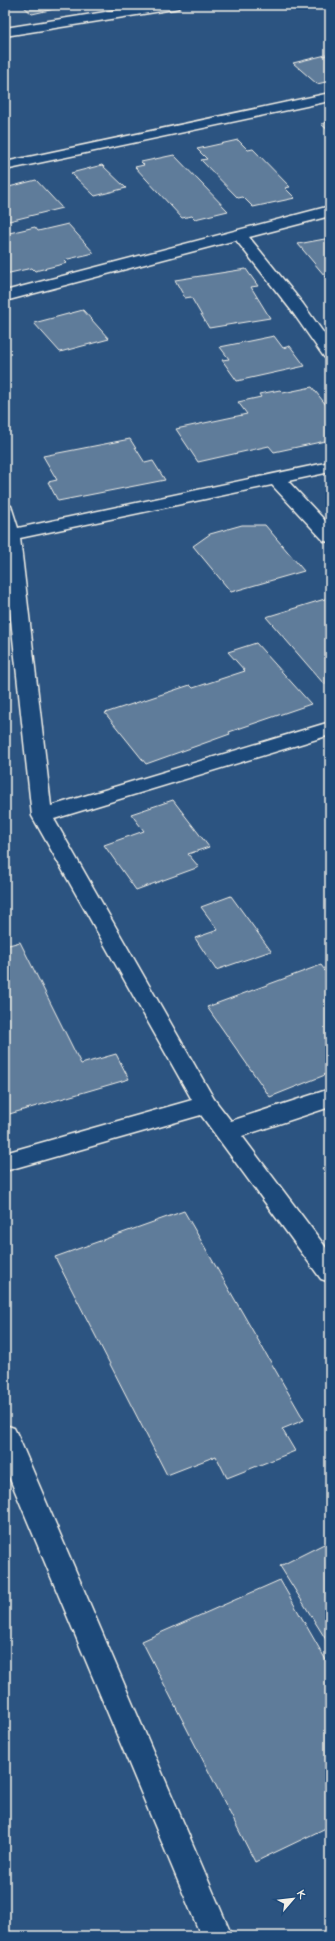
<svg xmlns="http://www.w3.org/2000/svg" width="335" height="1941" font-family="Mynerve,sans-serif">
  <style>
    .building { fill: #5e7b9a; stroke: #f4f1e8 }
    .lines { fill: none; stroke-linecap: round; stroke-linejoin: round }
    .street-casing { stroke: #f4f1e8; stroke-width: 3 }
    .street { fill: #1f4a7a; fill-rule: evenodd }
  </style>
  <rect width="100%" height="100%" fill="#2c5481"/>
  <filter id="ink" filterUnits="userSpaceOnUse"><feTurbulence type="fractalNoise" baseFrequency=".025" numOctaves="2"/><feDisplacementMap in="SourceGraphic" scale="8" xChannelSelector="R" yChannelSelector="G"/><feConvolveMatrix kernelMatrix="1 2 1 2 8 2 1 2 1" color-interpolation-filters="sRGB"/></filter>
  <g filter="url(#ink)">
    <path class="building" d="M 22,5 L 72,5 L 32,14 Z
      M 330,54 L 330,81 L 317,84 L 293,63 Z
      M 330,121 L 330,132 L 321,124 Z
      M 238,140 L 248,150 L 253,149 L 290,187 L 285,188 L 295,198 L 253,207 L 243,197 L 238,198 L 201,160 L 207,159 L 197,149 Z
      M 174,155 L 228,211 L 195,219 L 192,216 L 182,218 L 135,167 L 144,165 L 141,162 Z
      M 102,165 L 126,188 L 95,196 L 71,173 Z
      M 36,180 L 62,208 L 5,222 L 5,188 Z
      M 68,224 L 94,253 L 64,260 L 67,263 L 35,271 L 32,268 L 5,274 L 5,239 L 7,238 L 5,234 L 35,227 L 38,231 Z
      M 330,238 L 330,282 L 298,244 Z
      M 246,269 L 258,286 L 251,287 L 270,318 L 209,328 L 191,297 L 185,298 L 175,280 Z
      M 83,310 L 109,339 L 60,352 L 34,323 Z
      M 274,336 L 283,348 L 290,346 L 305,366 L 237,381 L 222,360 L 229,359 L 220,347 Z
      M 312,387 L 330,410 L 330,440 L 274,452 L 269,446 L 198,462 L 176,429 L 247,414 L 238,402 L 261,397 L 259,394 L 280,390 L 283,393 Z
      M 130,439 L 145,463 L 153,461 L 165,480 L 58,501 L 48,482 L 57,480 L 43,456 Z
      M 242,525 L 265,525 L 304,571 L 231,592 L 193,546 L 210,534 Z
      M 328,598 L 330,601 L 330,683 L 324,684 L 266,617 Z
      M 256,643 L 311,704 L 229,732 L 230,734 L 146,764 L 105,713 L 190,685 L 193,688 L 245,671 L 228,652 Z
      M 173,800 L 209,847 L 188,854 L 199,867 L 136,890 L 104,845 L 144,831 L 131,814 Z
      M 231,896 L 271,951 L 216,970 L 195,938 L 218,930 L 201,907 Z
      M 20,942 L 81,1064 L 116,1054 L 129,1079 L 6,1115 L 5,946 Z
      M 321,965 L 330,977 L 330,1073 L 270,1097 L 207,1007 Z
      M 330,1164 L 330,1179 L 322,1168 Z
      M 184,1211 L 304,1420 L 282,1429 L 295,1451 L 227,1478 L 216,1456 L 167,1475 L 55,1257 Z
      M 330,1541 L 330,1646 L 280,1566 Z
      M 280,1580 L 330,1667 L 330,1826 L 255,1862 L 142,1641 Z"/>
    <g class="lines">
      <g class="street-casing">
        <path id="street" d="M 149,5 L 181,5 L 179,8 L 174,9 L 5,36 L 5,28 Z
          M 330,93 L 330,101 L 5,170 L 5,162 Z
          M 330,206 L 330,216 L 249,237 L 303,304 L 330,342 L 330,359 L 324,357 L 291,310 L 236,240 L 5,301 L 5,291 Z
          M 330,462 L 330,472 L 288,481 L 330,526 L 330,542 L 324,541 L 272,485 L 20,538 L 51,806 L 330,722 L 330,735 L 54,819 L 214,1099 L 231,1121 L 330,1089 L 330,1107 L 242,1136 L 330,1253 L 330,1282 L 321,1279 L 201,1115 L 5,1171 L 5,1153 L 192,1100 L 32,816 L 5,563 L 5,505 L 11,506 L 18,528 Z
          M 5,1425 L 14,1428 L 18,1436 L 232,1936 L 201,1936 L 5,1467 Z"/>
      </g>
      <use href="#street" class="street"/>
    </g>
  </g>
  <rect width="335" height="1941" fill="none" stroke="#1f4a7a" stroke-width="20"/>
  <rect x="10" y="10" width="315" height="1921" fill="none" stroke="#f4f1e8" stroke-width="1.5" filter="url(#ink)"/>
  <g transform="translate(293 1899) rotate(62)" stroke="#1f4a7a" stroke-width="3" paint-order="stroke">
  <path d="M0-3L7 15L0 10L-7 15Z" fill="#f4f1e8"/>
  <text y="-6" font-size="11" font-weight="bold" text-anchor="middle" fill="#f4f1e8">K</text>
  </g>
</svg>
